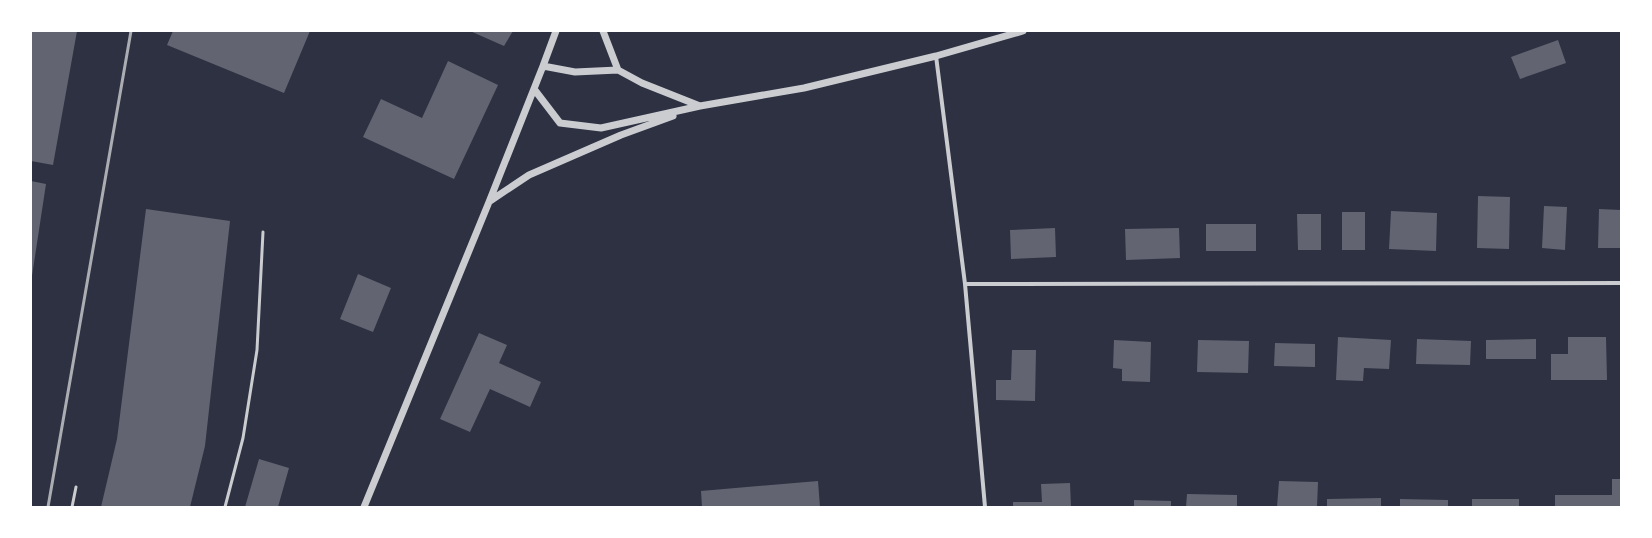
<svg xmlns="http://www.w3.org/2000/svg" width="1652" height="538" font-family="'Noto Serif',serif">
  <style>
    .building { fill: #626471 }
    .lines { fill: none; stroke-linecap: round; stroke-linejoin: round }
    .service { stroke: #caccd0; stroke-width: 3 }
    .minor { stroke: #caccd0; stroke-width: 4 }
    .tertiary { stroke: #caccd0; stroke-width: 7 }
    .rail { stroke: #abadb3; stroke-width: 3 }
  </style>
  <rect width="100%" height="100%" fill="#2d3142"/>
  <path class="building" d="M 31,31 L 77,31 L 53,165 L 31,161 Z
    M 173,31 L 310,31 L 284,93 L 167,45 Z
    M 470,31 L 513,31 L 504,46 Z
    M 1558,40 L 1566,63 L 1520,79 L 1511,57 Z
    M 448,61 L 498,85 L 454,179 L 363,137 L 381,99 L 422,118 Z
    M 31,181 L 46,184 L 32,276 L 31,276 Z
    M 1478,196 L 1510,197 L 1509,249 L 1477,248 Z
    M 1544,206 L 1567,207 L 1565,250 L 1542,248 Z
    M 146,209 L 230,221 L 205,446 L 190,507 L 101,507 L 117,439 Z
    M 1599,209 L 1621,210 L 1621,248 L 1598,248 Z
    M 1391,211 L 1437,213 L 1436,251 L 1389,249 Z
    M 1342,212 L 1365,212 L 1365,250 L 1342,250 Z
    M 1297,214 L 1321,214 L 1321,250 L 1298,250 Z
    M 1206,224 L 1256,224 L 1256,251 L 1206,251 Z
    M 1055,228 L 1056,257 L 1011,259 L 1010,230 Z
    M 1179,228 L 1180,258 L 1126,260 L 1125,229 Z
    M 358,274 L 391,288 L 373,332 L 340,319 Z
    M 479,333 L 507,345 L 499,363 L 541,382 L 530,407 L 490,389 L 470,432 L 440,419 Z
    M 1338,337 L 1391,340 L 1389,369 L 1364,368 L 1363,381 L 1336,380 Z
    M 1568,337 L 1606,337 L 1607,380 L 1551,380 L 1551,354 L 1568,354 Z
    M 1417,339 L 1471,341 L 1470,365 L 1416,364 Z
    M 1536,339 L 1536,359 L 1486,359 L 1486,340 Z
    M 1114,340 L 1151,342 L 1150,382 L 1122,381 L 1122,369 L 1113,368 Z
    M 1198,340 L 1249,341 L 1248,373 L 1197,372 Z
    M 1275,343 L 1315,344 L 1315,367 L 1274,366 Z
    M 1012,350 L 1036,350 L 1035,401 L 996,400 L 996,380 L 1011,380 Z
    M 259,459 L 289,468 L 278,507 L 245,507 Z
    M 1612,479 L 1621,479 L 1621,507 L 1555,507 L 1555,495 L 1612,495 Z
    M 818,481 L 820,507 L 702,507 L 701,491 Z
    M 1279,481 L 1318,482 L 1317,507 L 1277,507 Z
    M 1070,483 L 1071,507 L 1013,507 L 1013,502 L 1042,502 L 1041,484 Z
    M 1187,494 L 1237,495 L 1237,507 L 1186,507 Z
    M 1381,498 L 1381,507 L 1327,507 L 1327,499 Z
    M 1400,499 L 1448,500 L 1448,507 L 1400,507 Z
    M 1472,499 L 1519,499 L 1519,507 L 1472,507 Z
    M 1134,500 L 1171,501 L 1171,507 L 1134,507 Z"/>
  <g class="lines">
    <path class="service" d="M 72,507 L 76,487
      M 225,507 L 243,438 L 257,350 L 263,232"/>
    <path class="minor" d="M 936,56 L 965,284 L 985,507
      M 965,284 L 1621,283"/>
    <path class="tertiary" d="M 603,31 L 618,70 L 642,83 L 700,106
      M 543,66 L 575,72 L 618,70
      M 534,89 L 560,123 L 601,128 L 700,106 L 804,88 L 936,56 L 1023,31
      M 490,201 L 529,175 L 621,135 L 673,116
      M 364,507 L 489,202 L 543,66 L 556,31"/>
    <path class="rail" d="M 48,507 L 131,31"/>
  </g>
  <rect width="1652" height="538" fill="none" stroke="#ffffff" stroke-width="64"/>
</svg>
